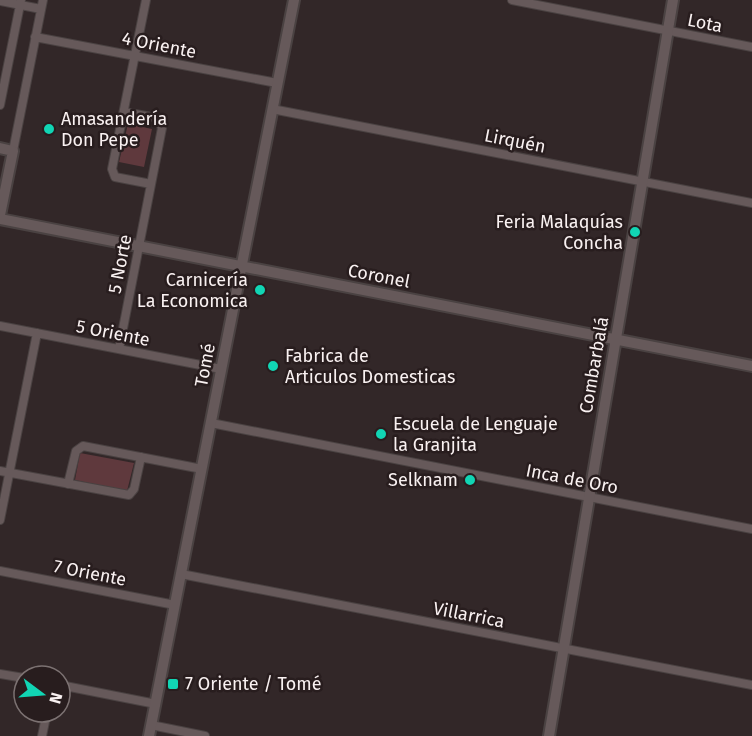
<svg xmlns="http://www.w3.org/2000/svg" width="752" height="736" font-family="'Fira Sans',sans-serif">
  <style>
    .green { fill: #5f393d }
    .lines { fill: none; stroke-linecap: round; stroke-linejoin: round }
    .street-casing { stroke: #4a4242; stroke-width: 10 }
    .secondary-casing { stroke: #4a4242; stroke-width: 14 }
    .street { stroke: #66595a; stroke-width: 8 }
    .secondary { stroke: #66595a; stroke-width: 10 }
    .poi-dot { fill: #11d5b4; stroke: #281d1e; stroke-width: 2 }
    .labels { text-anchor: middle; stroke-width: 5; stroke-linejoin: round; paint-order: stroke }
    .street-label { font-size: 18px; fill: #f9f1f1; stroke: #281d1e }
    .poi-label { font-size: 18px; fill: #f9f1f1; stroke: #281d1e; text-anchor: start }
  </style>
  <rect width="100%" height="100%" fill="#322728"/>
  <path class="green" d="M 128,124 L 152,129 L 144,167 L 119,162 Z
    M 80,453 L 134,463 L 127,491 L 75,480 Z"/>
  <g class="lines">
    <g class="street-casing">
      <path id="street" d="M 146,0 L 112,169 L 115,177 L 151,184
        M 512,0 L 752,47
        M 0,1 L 41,9
        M 35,37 L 277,83
        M 0,105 L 21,0
        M 272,109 L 752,203
        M 13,151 L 43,0
        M 0,326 L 221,369
        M 119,349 L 162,128 L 157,118 L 124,112
        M 211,423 L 752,529
        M 0,471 L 129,495 L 134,489 L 141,457
        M 68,484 L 76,451 L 83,446 L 202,469
        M 0,520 L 37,333
        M 0,571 L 175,605
        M 181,574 L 752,685
        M 0,674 L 24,678
        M 60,685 L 156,704
        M 151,725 L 205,736
        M 42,736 L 47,712"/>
    </g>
    <g class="secondary-casing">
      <path id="secondary" d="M 0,148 L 13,151 L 0,215
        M 0,219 L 752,366
        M 149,736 L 294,0
        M 549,736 L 673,0"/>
    </g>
    <use href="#street" class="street"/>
    <use href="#secondary" class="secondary"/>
  </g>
  <g class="poi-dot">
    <circle cx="49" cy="129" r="6"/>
    <circle cx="635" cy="232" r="6"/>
    <circle cx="260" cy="290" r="6"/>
    <circle cx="273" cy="366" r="6"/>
    <circle cx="381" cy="434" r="6"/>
    <circle cx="470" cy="480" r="6"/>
    <rect x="167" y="678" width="12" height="12" rx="3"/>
  </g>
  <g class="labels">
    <g class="street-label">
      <text transform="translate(705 23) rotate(11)" y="6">Lota</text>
      <text transform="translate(159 45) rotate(11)" y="6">4 Oriente</text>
      <text transform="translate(515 141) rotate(11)" y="6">Lirquén</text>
      <text transform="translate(120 264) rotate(-79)" y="6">5 Norte</text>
      <text transform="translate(379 276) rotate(11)" y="6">Coronel</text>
      <text transform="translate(113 333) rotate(11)" y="6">5 Oriente</text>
      <text transform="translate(205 365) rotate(-79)" y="6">Tomé</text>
      <text transform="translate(594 365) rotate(-80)" y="6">Combarbalá</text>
      <text transform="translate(572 479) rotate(11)" y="6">Inca de Oro</text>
      <text transform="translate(90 573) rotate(11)" y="6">7 Oriente</text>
      <text transform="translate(469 615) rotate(11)" y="6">Villarrica</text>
    </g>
    <g class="poi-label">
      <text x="61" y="125">Amasandería<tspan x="61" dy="21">Don Pepe</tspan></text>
      <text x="623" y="228" text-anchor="end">Feria Malaquías<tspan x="623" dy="21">Concha</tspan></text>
      <text x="248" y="286" text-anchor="end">Carnicería<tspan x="248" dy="21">La Economica</tspan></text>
      <text x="285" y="362">Fabrica de<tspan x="285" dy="21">Articulos Domesticas</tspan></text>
      <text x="393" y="430">Escuela de Lenguaje<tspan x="393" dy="21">la Granjita</tspan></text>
      <text x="458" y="486" text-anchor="end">Selknam</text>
      <text x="185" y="690">7 Oriente / Tomé</text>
    </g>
  </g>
  <g transform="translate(42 694) rotate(106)"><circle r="28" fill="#281d1e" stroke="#7c7272" stroke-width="1.5"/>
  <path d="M0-4.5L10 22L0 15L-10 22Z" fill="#11d5b4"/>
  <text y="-9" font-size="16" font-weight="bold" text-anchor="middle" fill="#f9f1f1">N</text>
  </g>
</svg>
